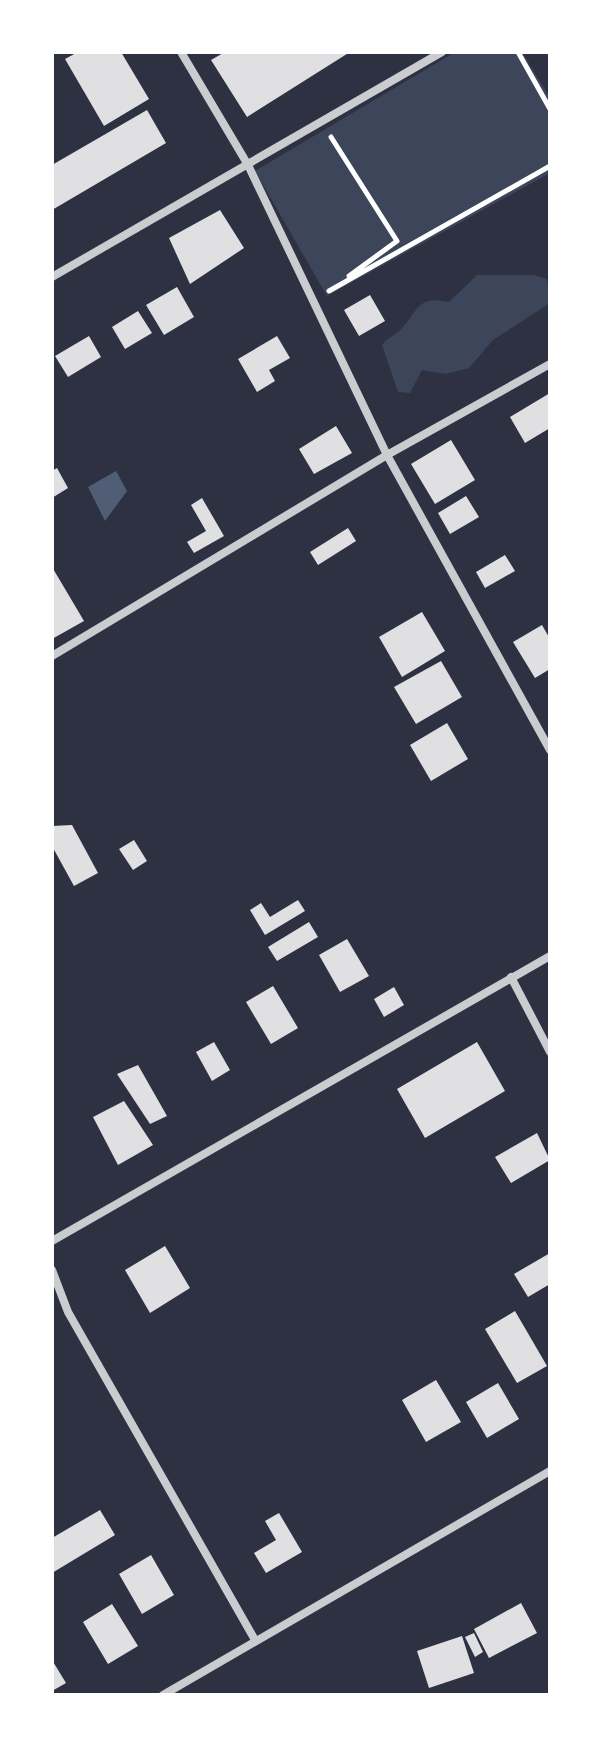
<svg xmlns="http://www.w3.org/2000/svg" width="602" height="1747" font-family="Overpass,sans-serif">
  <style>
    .green { fill: #3c4559 }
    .water { fill: #4f5d75 }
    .building { fill: #e0e0e3 }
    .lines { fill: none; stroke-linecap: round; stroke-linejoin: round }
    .path { stroke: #fff; stroke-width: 5 }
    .minor { stroke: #caccd0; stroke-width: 8 }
  </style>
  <rect width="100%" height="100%" fill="#2d3142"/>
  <path class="green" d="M 455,52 L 522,52 L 550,98 L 550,173 L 327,296 L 255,171 Z
    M 477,275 L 534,275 L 547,279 L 550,303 L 493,340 L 469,368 L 446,374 L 422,370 L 410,393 L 398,392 L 382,345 C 388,337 396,335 402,328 C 419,309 418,295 449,302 Z"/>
  <path class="water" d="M 116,471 L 127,491 L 105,521 L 88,487 Z"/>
  <path class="building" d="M 78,52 L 121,52 L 149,99 L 104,126 L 65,59 Z
    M 225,52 L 350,52 L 247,117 L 211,60 Z
    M 147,110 L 166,143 L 52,210 L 52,165 Z
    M 220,210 L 244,248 L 190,284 L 169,238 Z
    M 177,287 L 194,317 L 164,335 L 146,305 Z
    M 370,295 L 385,321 L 359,336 L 344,310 Z
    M 138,311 L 152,333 L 125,349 L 112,327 Z
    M 89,336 L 101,357 L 68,377 L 55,356 Z
    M 277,336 L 290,358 L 269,370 L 275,381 L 257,392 L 238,359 Z
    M 550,393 L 550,428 L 525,443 L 510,417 Z
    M 336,426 L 352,453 L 314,474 L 299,449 Z
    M 451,440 L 475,480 L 435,504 L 411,464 Z
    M 57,468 L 68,488 L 52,498 L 52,471 Z
    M 466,496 L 479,517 L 450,534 L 438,513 Z
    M 202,498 L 224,536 L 194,553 L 187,542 L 206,531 L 191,505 Z
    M 348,528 L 356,541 L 318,565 L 310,552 Z
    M 505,555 L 515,571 L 485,588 L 476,572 Z
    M 52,567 L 84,621 L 52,639 Z
    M 422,612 L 445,651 L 402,677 L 379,637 Z
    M 542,625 L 550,639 L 550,669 L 535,678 L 513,642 Z
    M 441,661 L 462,697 L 416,724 L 394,687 Z
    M 447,723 L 468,759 L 431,781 L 410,745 Z
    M 72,825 L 98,873 L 74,886 L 52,846 L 52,826 Z
    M 134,840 L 147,861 L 133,870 L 119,849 Z
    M 298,900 L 305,911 L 265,935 L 250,910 L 261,903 L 270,917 Z
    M 309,922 L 318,937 L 277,961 L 268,947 Z
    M 347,939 L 369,976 L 340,992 L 319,955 Z
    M 273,986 L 298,1028 L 271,1044 L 246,1002 Z
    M 394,987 L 404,1005 L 384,1017 L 374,999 Z
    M 214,1042 L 230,1070 L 212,1081 L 196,1052 Z
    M 477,1042 L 505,1091 L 425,1138 L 397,1089 Z
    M 138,1065 L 167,1116 L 150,1124 L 117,1074 Z
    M 124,1101 L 153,1145 L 118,1165 L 93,1117 Z
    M 537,1133 L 550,1160 L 511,1183 L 495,1157 Z
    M 165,1246 L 190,1288 L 150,1313 L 125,1270 Z
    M 550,1253 L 550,1284 L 528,1297 L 514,1274 Z
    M 515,1311 L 547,1366 L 517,1383 L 485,1329 Z
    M 436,1380 L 461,1422 L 426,1442 L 402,1400 Z
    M 498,1383 L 519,1419 L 487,1438 L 466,1402 Z
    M 100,1510 L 115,1535 L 52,1573 L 52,1538 Z
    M 279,1513 L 302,1552 L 266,1573 L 254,1553 L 276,1540 L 265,1521 Z
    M 151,1555 L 174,1595 L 142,1614 L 119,1574 Z
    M 521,1603 L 537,1633 L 489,1658 L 474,1629 Z
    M 112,1604 L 138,1646 L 108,1664 L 83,1622 Z
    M 474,1633 L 483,1652 L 475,1657 L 465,1637 Z
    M 462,1636 L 474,1673 L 429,1688 L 417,1651 Z
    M 52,1660 L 66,1683 L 52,1691 Z"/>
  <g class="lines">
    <path class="path" d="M 518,52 L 550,109
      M 331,137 L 397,241 L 349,276
      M 329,291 L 550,166"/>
    <path class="minor" d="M 181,52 L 248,165 L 387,455 L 550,750
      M 52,277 L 442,52
      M 52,656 L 387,455 L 550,364
      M 511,977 L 550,1052
      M 52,1241 L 550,956
      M 52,1270 L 68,1312 L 255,1640
      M 163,1695 L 550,1471"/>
  </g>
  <rect width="602" height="1747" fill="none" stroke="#ffffff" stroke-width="108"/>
</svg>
